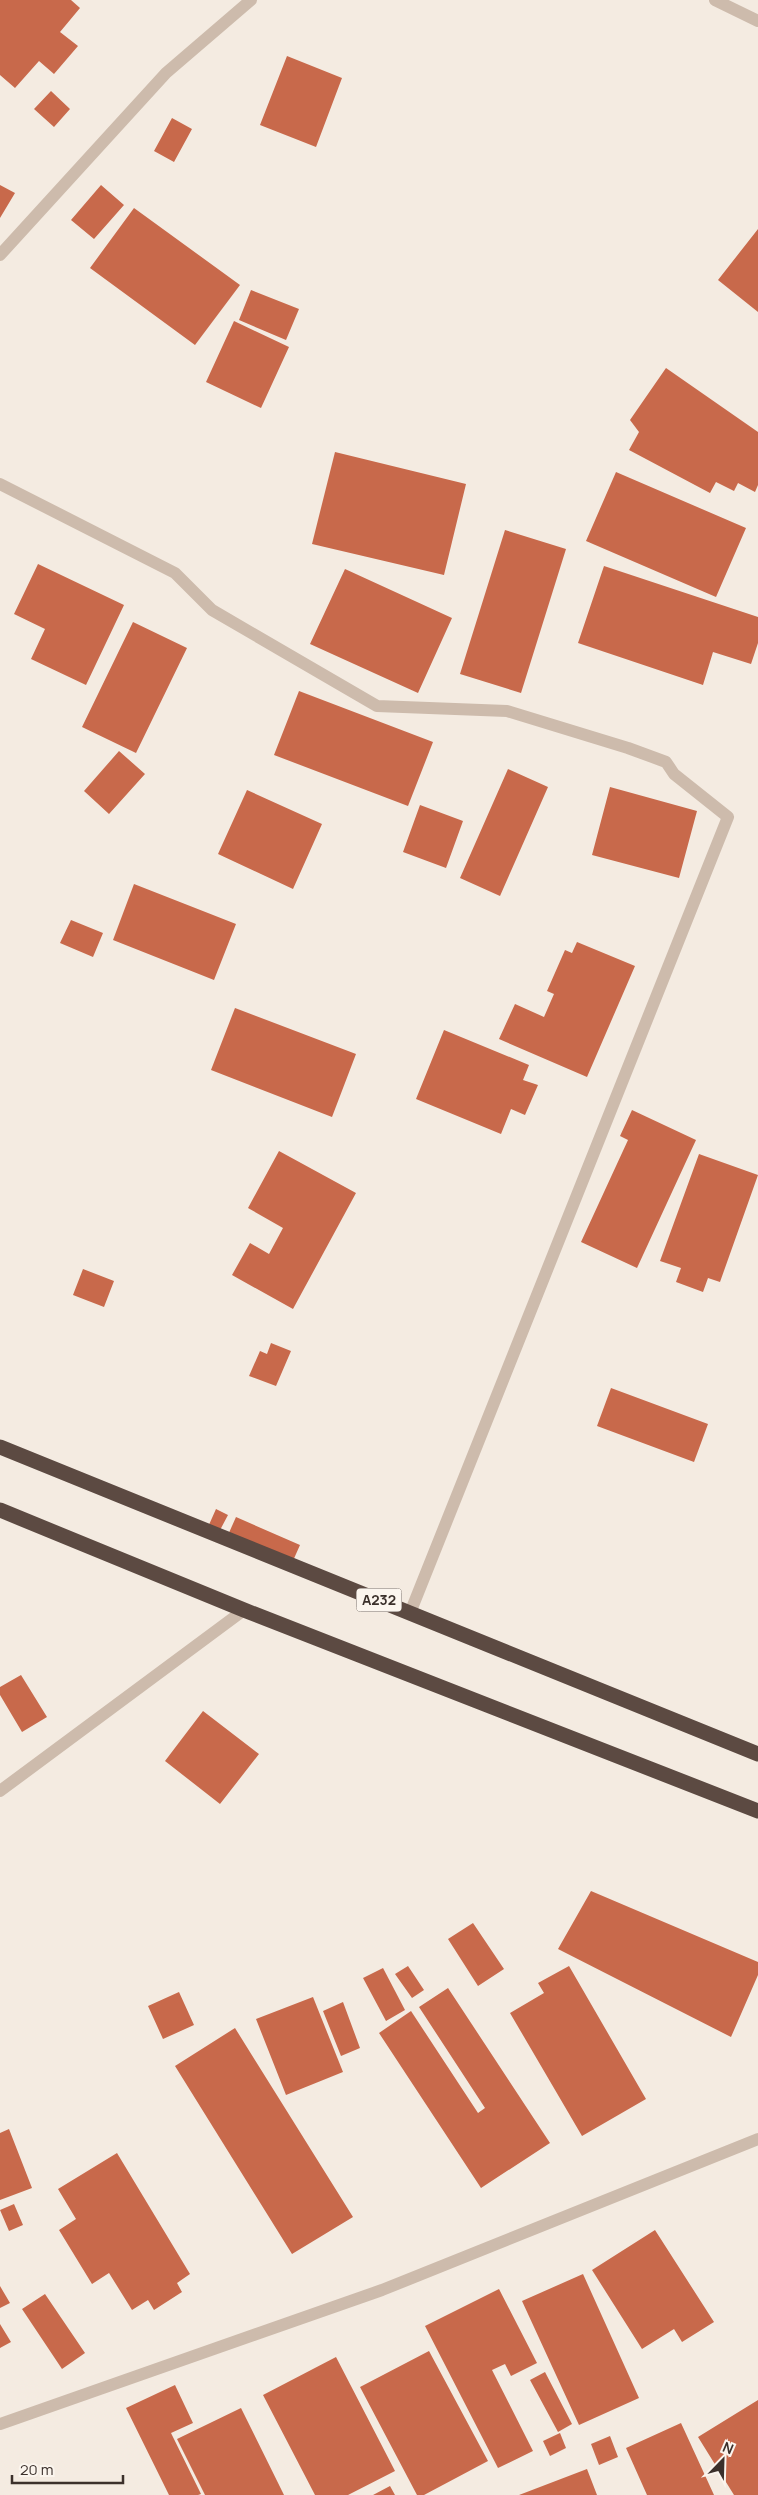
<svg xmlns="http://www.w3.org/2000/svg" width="758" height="2495" font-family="Manrope,sans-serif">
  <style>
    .building { fill: #c8694b }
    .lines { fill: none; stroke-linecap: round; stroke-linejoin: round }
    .street { stroke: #cdbbac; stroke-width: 12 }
    .highway { stroke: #5c4a42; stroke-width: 15 }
    .labels { text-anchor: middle; stroke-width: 4; stroke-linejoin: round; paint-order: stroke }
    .shield { fill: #fbf5ee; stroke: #756b66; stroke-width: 1 }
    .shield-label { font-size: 14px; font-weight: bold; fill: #3b302b }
  </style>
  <rect width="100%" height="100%" fill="#f4ebe1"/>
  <path class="building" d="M 0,0 L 71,0 L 80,8 L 60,32 L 78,46 L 54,74 L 39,61 L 15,88 L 0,75 Z
    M 287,56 L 342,78 L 316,147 L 260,125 Z
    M 51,91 L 70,109 L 54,127 L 34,109 Z
    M 172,118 L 192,129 L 174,162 L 154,151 Z
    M 0,185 L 15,193 L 0,218 Z
    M 101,185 L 124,205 L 94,239 L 71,220 Z
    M 134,208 L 240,285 L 195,345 L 90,268 Z
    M 758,229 L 758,312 L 718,280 Z
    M 251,290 L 299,309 L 286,340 L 239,320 Z
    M 234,321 L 289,347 L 261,408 L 206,382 Z
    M 666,368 L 758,432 L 758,485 L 755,492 L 738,483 L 734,491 L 716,482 L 710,493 L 629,450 L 639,432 L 630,420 Z
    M 335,452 L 466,484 L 444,575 L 312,544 Z
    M 616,472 L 746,528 L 716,597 L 586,541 Z
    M 505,530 L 566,549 L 521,693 L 460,674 Z
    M 38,564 L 124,605 L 86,685 L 31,659 L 45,629 L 14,614 Z
    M 604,566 L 758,617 L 758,643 L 751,664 L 713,652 L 703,685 L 578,643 Z
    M 345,569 L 452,618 L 418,693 L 310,644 Z
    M 133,622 L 187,648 L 136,753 L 82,727 Z
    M 299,691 L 433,742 L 408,806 L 274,755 Z
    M 119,751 L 145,774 L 109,814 L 84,791 Z
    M 508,769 L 548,787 L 500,896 L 460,878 Z
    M 610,787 L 697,811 L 679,878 L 592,855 Z
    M 247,790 L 322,824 L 293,889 L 218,854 Z
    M 420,805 L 463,821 L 446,868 L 403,852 Z
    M 134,884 L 236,924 L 214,980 L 113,940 Z
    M 71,920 L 103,933 L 93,957 L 60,943 Z
    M 577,942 L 635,966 L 587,1077 L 499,1039 L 515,1004 L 544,1017 L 554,994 L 547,991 L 565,950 L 572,953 Z
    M 235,1008 L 356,1054 L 332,1117 L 211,1070 Z
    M 444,1030 L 529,1065 L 523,1080 L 538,1085 L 525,1115 L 511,1109 L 501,1134 L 416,1099 Z
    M 632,1110 L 696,1140 L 637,1268 L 581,1242 L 628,1140 L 620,1136 Z
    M 279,1151 L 356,1193 L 293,1309 L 232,1275 L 250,1243 L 269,1254 L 283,1228 L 248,1208 Z
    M 699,1154 L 758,1175 L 720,1282 L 708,1278 L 703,1292 L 676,1282 L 681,1268 L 660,1261 Z
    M 83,1269 L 114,1281 L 104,1307 L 73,1295 Z
    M 271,1343 L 291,1351 L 276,1386 L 249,1376 L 260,1351 L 267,1354 Z
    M 611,1388 L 708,1424 L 694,1462 L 597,1426 Z
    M 216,1509 L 228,1515 L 219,1532 L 208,1527 Z
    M 236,1517 L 300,1545 L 292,1563 L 228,1535 Z
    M 21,1675 L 47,1717 L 22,1732 L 0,1695 L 0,1687 Z
    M 203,1711 L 259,1754 L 220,1804 L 165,1761 Z
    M 591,1891 L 758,1962 L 758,1975 L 731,2037 L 558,1949 Z
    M 473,1923 L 504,1969 L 478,1986 L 448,1939 Z
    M 408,1966 L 424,1990 L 412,1998 L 395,1974 Z
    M 569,1966 L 646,2099 L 582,2136 L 510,2013 L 544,1993 L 538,1983 Z
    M 383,1968 L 405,2010 L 386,2021 L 363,1978 Z
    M 448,1988 L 550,2143 L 481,2188 L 379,2033 L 411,2011 L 478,2113 L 485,2108 L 419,2007 Z
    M 179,1992 L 194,2025 L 163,2039 L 148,2006 Z
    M 313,1997 L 343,2072 L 286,2095 L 256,2019 Z
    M 343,2002 L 360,2048 L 341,2056 L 323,2011 Z
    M 235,2028 L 353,2217 L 292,2254 L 175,2066 Z
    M 9,2129 L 32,2188 L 0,2200 L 0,2133 Z
    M 117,2153 L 190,2274 L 177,2283 L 182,2292 L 154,2310 L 148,2300 L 132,2310 L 109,2273 L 92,2284 L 59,2230 L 76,2219 L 58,2189 Z
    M 14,2204 L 23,2225 L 9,2231 L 0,2210 Z
    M 655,2230 L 714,2322 L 682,2342 L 674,2329 L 642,2349 L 592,2270 Z
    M 583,2274 L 639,2398 L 579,2425 L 522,2301 Z
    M 0,2286 L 10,2303 L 0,2308 Z
    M 499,2289 L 537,2363 L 511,2376 L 505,2364 L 492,2370 L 533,2451 L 498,2468 L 425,2326 Z
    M 45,2294 L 85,2353 L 62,2369 L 22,2309 Z
    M 0,2324 L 11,2342 L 0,2348 Z
    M 429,2351 L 488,2461 L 424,2495 L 417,2495 L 360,2387 Z
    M 336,2357 L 395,2471 L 348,2495 L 315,2495 L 263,2395 Z
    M 545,2372 L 572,2424 L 558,2432 L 530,2380 Z
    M 175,2385 L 193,2423 L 171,2433 L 201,2494 L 198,2495 L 169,2495 L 126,2408 Z
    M 758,2400 L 758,2495 L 734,2495 L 698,2437 Z
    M 241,2408 L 284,2495 L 205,2495 L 177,2439 Z
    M 681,2423 L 714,2495 L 647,2495 L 626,2448 Z
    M 560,2433 L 566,2448 L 550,2456 L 543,2441 Z
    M 610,2436 L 618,2457 L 599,2465 L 591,2444 Z
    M 587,2469 L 597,2495 L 519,2495 Z
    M 390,2486 L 395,2495 L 373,2495 Z"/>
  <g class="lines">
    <path class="street" d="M 715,0 L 758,21
      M 0,255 L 166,73 L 251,0
      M 0,484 L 175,573 L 212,610 L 377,706 L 507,711 L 628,748 L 666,762 L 674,774 L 728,817 L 410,1613
      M 0,1791 L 244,1610
      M 0,2424 L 382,2290 L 758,2139"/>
    <path class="highway" d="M 0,1447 L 758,1754
      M 0,1510 L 244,1610 L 758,1811"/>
  </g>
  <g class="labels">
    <rect class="shield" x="356.5" y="1588.5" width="45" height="23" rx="4"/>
    <g class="shield-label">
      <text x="379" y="1605">A232</text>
    </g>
  </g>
  <g transform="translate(723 2460) rotate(23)" stroke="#fbf5ee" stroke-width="4" paint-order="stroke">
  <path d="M0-4L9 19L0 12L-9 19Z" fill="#3b302b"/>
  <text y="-8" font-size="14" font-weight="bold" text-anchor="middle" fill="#3b302b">N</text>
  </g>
  <path d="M12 2475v8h111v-8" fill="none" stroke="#3b302b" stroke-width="2.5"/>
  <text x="20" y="2475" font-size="15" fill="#3b302b" stroke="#fbf5ee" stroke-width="4" paint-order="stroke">20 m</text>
</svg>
